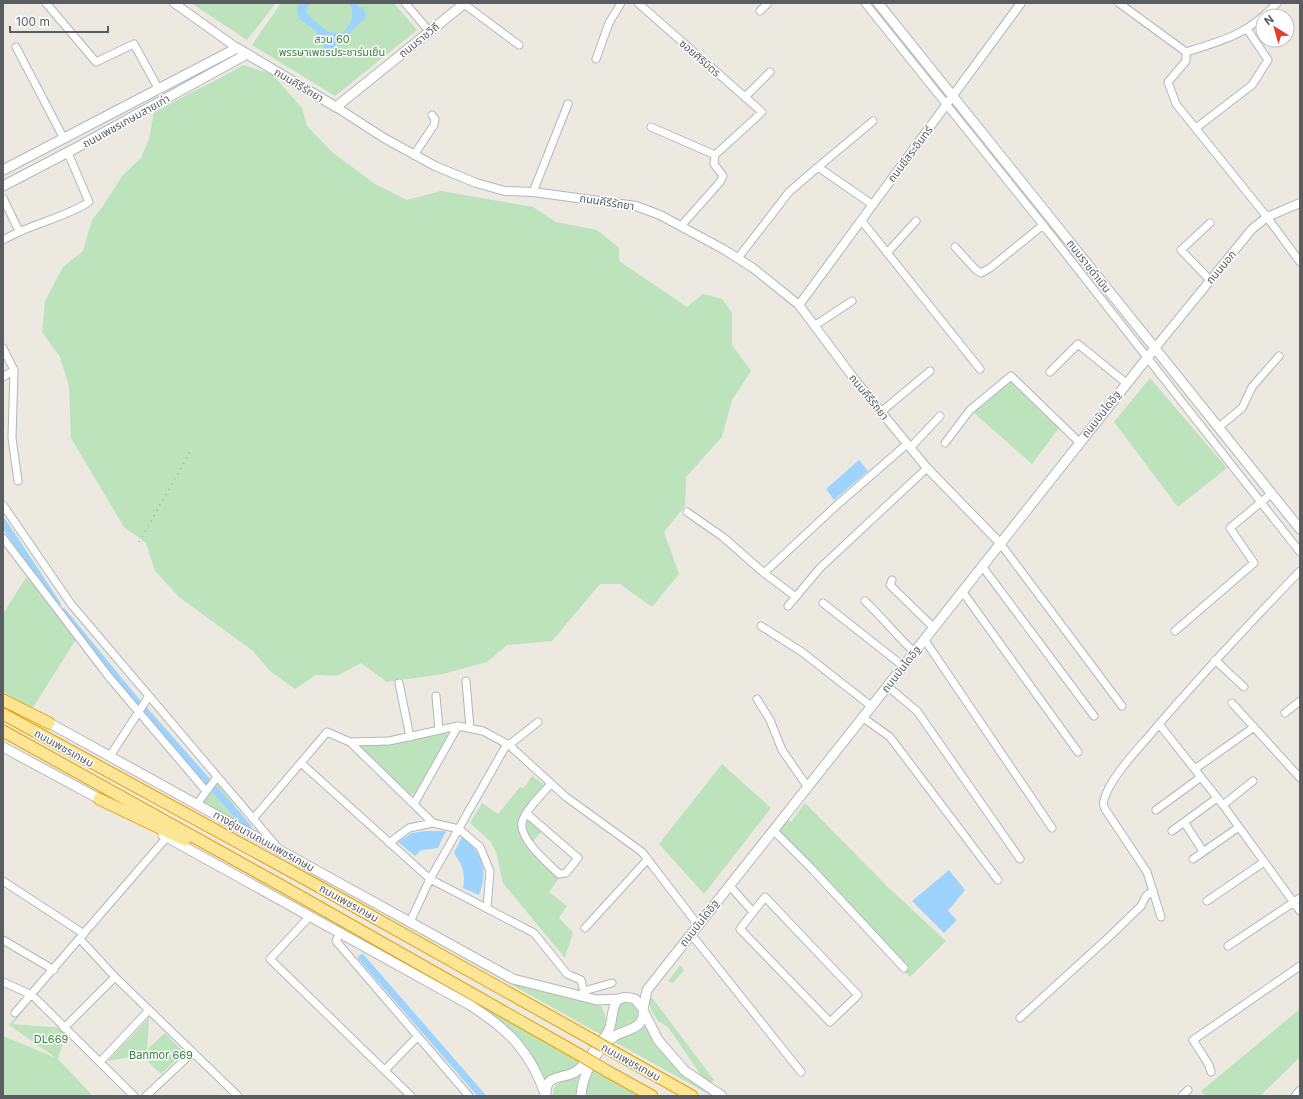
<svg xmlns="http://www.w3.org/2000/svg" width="1303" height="1099" font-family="Inter,'Noto Sans Thai',sans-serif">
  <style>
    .green { fill: #bce3bc }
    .water { fill: #9ed3fd }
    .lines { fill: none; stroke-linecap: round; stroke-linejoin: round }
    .canal { stroke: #9ed3fd; stroke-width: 7 }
    .minor-casing { stroke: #b3b6bb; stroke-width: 9 }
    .tertiary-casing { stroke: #b3b6bb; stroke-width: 10 }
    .secondary-casing { stroke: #b4b7bd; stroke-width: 11 }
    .trunk-casing { stroke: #e6a205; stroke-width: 13 }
    .minor { stroke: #fff; stroke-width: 7 }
    .tertiary { stroke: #fff; stroke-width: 8 }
    .secondary { stroke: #fff; stroke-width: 9 }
    .trunk { stroke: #fce696; stroke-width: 11 }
    .rail { stroke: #b1b2b2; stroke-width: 2; stroke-dasharray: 1 5; stroke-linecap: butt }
    .trunk-bridge-casing { stroke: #e6a205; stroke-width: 13; stroke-linecap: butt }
    .trunk-bridge { stroke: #fce696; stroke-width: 11 }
    .labels { text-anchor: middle; stroke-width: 3; stroke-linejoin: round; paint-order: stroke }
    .park-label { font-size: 11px; fill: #36823a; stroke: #fff }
    .street-label { font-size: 11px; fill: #595c61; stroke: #fff }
  </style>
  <rect width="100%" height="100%" fill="#ece9e0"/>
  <path class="green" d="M 191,3 L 276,3 L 247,40 Z
    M 281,3 L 394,3 L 417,30 L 335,96 L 252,45 Z
    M 243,65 L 272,74 L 302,108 L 307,126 L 333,153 L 375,184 L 407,200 L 441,191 L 533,207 L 556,222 L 597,230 L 619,248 L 619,261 L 687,307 L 703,294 L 722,299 L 732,313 L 732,345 L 751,371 L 732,400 L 722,437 L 686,477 L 685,506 L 664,532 L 679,574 L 652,607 L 620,584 L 600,584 L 552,641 L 507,645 L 487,662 L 443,674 L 387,682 L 361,663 L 337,676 L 316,675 L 295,689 L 270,671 L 253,651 L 179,597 L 155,571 L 146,543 L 124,527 L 71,438 L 69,387 L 60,357 L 42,332 L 45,301 L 63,267 L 83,251 L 92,220 L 103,206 L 122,176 L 141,158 L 149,139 L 154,113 C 183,95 214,83 243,65 Z
    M 1150,378 L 1227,468 L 1178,507 L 1114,422 Z
    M 1011,380 L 1059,428 L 1032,464 L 974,413 Z
    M 27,576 L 77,638 L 32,709 L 3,692 L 3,614 Z
    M 446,731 L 448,735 L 417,792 L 411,795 L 360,748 L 360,745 L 390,745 Z
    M 722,764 L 771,808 L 704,894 L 659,844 Z
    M 532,776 L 551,790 L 530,814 L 545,827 L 532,843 L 563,873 L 549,892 L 567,906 L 559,918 L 573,932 L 565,958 L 503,883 L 496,852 L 490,841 L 470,823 L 482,803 L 498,814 L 520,787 L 524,788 Z
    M 216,780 L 251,827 L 201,801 Z
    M 805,803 L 890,889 L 946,941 L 910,977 L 776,832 L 787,820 L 791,822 Z
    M 456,954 L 505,979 L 601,1006 C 607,1016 607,1024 602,1035 Z
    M 680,965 L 684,970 L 673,983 L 668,981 Z
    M 462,997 L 533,1032 L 576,1057 L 580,1062 C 569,1073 558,1071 545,1079 C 521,1035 505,1022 462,997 Z
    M 649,997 L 653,999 L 714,1080 L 711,1083 L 705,1081 L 668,1027 L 658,1021 L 651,1010 Z
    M 31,1001 L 13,1024 L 64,1028 L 66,1033 L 58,1059 L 93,1096 L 3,1096 L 3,1036 L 56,1058 L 9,1025 Z
    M 625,1002 L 634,1005 C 647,1022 624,1027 612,1033 L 619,1005 Z
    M 1300,1009 L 1300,1057 L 1260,1096 L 1205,1096 L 1201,1091 Z
    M 149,1018 L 147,1053 L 149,1048 L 165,1033 L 184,1052 L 161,1074 L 141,1055 L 108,1061 Z
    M 646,1026 C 663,1059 684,1074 712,1096 L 615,1042 L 617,1038 L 635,1033 Z
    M 584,1068 L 578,1079 L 576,1096 L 554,1096 L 553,1090 L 556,1085 Z
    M 593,1070 L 604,1073 L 645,1096 L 585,1096 L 585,1087 Z"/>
  <path class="water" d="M 300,3 L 311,3 L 307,7 L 307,14 L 328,32 L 342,33 C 351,26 356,13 349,3 L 355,3 L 359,7 L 364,7 L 366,18 L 344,38 L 338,41 L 334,48 L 327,51 L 324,48 L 315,30 L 299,19 L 297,8 Z
    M 859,460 L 868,471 L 834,500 L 826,489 Z
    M 426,831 L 446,831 L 438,848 L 421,850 L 415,856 L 398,842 L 412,833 Z
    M 462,836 C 482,853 489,870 479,895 L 463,888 C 466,873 462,865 454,853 Z
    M 949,870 L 965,890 L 948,911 L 957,920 L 944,933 L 912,901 Z"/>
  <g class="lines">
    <path class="canal" d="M 3,522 L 57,604
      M 63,612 L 132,696 L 248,827
      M 362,958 L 482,1096"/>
    <g class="minor-casing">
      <path id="minor" d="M 46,3 L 96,62 L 134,44 L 158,88
        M 405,3 L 430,32
        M 638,3 L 762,112 L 715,155 L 714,164 L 723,176 L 720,182 L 681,226
        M 865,3 L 1043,225 L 1300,552
        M 1119,3 L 1186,52
        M 464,4 L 519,45
        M 760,11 L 768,3
        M 16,47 L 64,139
        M 1186,52 L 1186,61 L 1168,82 L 1176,104 L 1267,217 L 1300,262
        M 1186,52 C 1225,40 1248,34 1277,3
        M 596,59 L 609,23 L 621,3
        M 745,97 L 770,72
        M 651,127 L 715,155
        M 1196,128 L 1252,85 L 1268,60 L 1247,29
        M 414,155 L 434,125 L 435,119 L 432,115
        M 818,167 L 873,121
        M 533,192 L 568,104
        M 3,198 L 19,231
        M 861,220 L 980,369
        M 1210,223 L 1181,250 L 1210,280
        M 3,240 C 30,224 62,219 89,202 L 68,153
        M 955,247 L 976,270 L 981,273 L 990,268 L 1043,225
        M 887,253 L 916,221
        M 738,258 L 789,192 L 818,167 L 873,205
        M 814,326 L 852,301
        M 3,348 L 14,370 L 12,438 L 18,481
        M 1050,372 L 1078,344 L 1126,383
        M 3,377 L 14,370
        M 881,412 L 930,371
        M 1219,427 L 1242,408 L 1252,387 L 1279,356
        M 945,443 L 970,410 L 1011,376 L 1079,442
        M 910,448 L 940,416
        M 3,505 L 71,604 L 278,848
        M 687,512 L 723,537 L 764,573 L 796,597
        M 3,538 L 109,677 L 206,791
        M 1000,543 L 1122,706
        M 982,566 L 1094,716
        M 764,573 L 837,505 L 907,444
        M 892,580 L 890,585 L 933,627
        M 962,591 L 1078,752
        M 865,601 C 882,617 897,636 914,652
        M 823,603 L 903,666
        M 788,606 L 820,568 L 927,468
        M 761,626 L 802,652 L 871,706
        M 1175,631 L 1254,563 L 1230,528 L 1272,493
        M 924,639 L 1052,828
        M 1215,660 L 1244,687
        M 466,681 L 470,728
        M 399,683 L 410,737
        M 887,686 L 917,711 L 1020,859
        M 436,696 L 439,730
        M 757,699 L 770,720 L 782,750 L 807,786
        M 1232,703 L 1300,778
        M 1285,713 L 1300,701
        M 862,717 L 890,737 L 998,880
        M 1159,724 L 1223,805 L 1300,911
        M 350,742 L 433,823
        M 509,745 L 538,722
        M 110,756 L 149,696
        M 301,763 L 430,879 L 534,933 L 567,974 L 581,980 L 585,997
        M 1195,769 L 1254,727
        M 197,804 L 217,777
        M 414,804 L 458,726
        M 1223,805 L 1253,781
        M 1156,810 L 1201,777
        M 526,813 L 578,858 L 566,873 L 559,874 C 549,864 519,839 522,823 C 524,811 543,793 551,784
        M 253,819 L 327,732 L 350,742 L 389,741 L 458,726 L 483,731 L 509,745 L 566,797 L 642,852 L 698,925
        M 1184,822 L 1203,851
        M 773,830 L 811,868 L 904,968
        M 1172,831 L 1217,798
        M 389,843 L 409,828 L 433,823 L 459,829 L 480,847 L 490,871 L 487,908
        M 1193,859 L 1239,827
        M 3,881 L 84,934
        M 729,885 L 753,912
        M 765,897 L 858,995 L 830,1022 L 740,929 Z
        M 1207,901 L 1264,862
        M 310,916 L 270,959 L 411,1096
        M 1161,917 L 1147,872 L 1105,809 C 1104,807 1103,803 1104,800 C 1109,780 1135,752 1149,736 C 1197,679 1248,625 1300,571
        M 410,922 L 430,879 L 507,744
        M 585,928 L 647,860
        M 340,933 L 336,941 L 469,1096
        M 691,934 L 801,1072
        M 80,939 L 115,977 L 238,1096
        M 3,940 L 54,970
        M 1228,946 L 1300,898
        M 3,982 L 32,995 L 134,1096
        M 584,991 L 612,983
        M 15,1013 L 167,837
        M 1020,1018 L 1110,936 L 1141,906 L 1146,896 L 1153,890
        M 64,1028 L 115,977
        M 100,1062 L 149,1010
        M 385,1070 L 417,1037
        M 1211,1072 L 1209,1065 L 1193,1040 L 1300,966
        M 146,1096 L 193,1052
        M 1182,1096 L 1188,1090
        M 1295,1096 L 1300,1090"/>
    </g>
    <g class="tertiary-casing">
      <path id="tertiary" d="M 174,3 L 237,48
        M 336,107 L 384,138 L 435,166 L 476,183 L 505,191 L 533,192 L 636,206 L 660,215 L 723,249 L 753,268 L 799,305 L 855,380 L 927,468 L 1000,543
        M 799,305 L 1021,3
        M 1155,348 L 1252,229 L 1267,217 L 1300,203"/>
    </g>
    <g class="secondary-casing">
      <path id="secondary" d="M 878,3 L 1300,529
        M 3,170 L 237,48 L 336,107 L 465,3
        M 3,186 L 74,149 L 247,54
        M 44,720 L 513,979 L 597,1000 L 620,999
        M 3,747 L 105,802
        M 163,835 L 470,1005 C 509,1030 530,1051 546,1096
        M 643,1009 L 647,990 L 1155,348
        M 644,1012 L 658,1040 L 685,1071 L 722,1096
        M 546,1095 C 545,1074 561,1079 573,1073 C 583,1069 590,1056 596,1048 C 600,1042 606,1037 609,1030 C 615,1016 608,991 635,999 L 643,1009 C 644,1014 643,1019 640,1023 C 634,1030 623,1031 615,1036 C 597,1048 582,1075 581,1096"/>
    </g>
    <g class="trunk-casing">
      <path id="trunk" d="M 3,700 L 49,723
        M 3,714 L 307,880 L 591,1039
        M 3,731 L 282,886 L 580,1055
        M 99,799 L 185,840
        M 621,1056 L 692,1096
        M 607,1071 L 652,1096"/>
    </g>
    <use href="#minor" class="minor"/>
    <use href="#tertiary" class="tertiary"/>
    <use href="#secondary" class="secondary"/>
    <use href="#trunk" class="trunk"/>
    <path class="rail" d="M 139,542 L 190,452"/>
    <g class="trunk-bridge-casing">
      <path id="trunk-bridge" d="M 591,1039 L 621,1056
        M 580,1055 L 607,1071"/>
    </g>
    <use href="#trunk-bridge" class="trunk-bridge"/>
  </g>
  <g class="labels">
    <g class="park-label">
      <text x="332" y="43">สวน 60<tspan x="332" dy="13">พรรษาเพชรประชาร่มเย็น</tspan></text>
      <text x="51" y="1043">DL669</text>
      <text x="161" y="1059">Banmor 669</text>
    </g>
    <g class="street-label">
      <text transform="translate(419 40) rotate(-39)" y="4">ถนนราชวิถี</text>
      <text transform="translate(700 58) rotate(41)" y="4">ซอยศิริมิตร</text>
      <text transform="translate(299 85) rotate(31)" y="4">ถนนคีรีรัถยา</text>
      <text transform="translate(126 121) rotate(-29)" y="4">ถนนเพชรเกษมสายเก่า</text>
      <text transform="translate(910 154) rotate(-53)" y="4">ถนนขีสระอินทร์</text>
      <text transform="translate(607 202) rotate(9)" y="4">ถนนคีรีรัถยา</text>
      <text transform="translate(1089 266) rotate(52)" y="4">ถนนราชดำเนิน</text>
      <text transform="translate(1221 267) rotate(-50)" y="4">ถนนนอก</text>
      <text transform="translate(869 397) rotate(51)" y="4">ถนนคีรีรัถยา</text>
      <text transform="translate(1101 414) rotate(-52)" y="4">ถนนบันไดอิฐ</text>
      <text transform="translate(901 669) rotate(-52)" y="4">ถนนบันไดอิฐ</text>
      <text transform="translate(64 748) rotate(29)" y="4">ถนนเพชรเกษม</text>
      <text transform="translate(264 841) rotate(29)" y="4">ทางคู่ขนานถนนเพชรเกษม</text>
      <text transform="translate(349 903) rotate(29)" y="4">ถนนเพชรเกษม</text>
      <text transform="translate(699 923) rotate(-52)" y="4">ถนนบันไดอิฐ</text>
      <text transform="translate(631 1062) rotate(29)" y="4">ถนนเพชรเกษม</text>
    </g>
  </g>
  <rect width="1303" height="1099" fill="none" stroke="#595c61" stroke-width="8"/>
  <g transform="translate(1275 28) rotate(323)"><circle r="19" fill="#ffffff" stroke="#bdbec0"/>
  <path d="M0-3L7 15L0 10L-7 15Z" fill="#e53c2d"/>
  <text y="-6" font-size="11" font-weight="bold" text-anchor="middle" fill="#595c61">N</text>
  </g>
  <path d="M10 26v6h98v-6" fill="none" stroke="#595c61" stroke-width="2"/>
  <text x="16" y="26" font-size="12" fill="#595c61" stroke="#ffffff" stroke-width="3" paint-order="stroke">100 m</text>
</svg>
